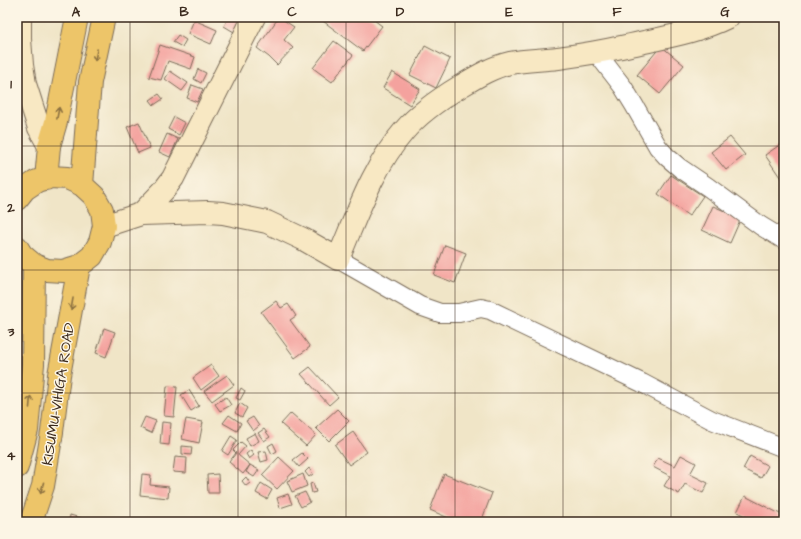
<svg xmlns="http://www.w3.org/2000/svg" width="801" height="539" font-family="'Architects Daughter',sans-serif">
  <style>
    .building { fill: #f4a29e }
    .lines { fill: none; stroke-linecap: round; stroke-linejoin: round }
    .street-casing { stroke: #7a6b59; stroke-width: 20 }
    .secondary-casing { stroke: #7a6b59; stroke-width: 24 }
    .highway-casing { stroke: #7a6b59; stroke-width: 24 }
    .street { stroke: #fff; stroke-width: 18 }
    .secondary { stroke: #f8e8c3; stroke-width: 22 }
    .highway { stroke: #edc569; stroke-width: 22 }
    .oneway { stroke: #8b7040 }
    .grid { fill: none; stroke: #3b2a1e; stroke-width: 1; stroke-opacity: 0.55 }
    .labels { text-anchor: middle; stroke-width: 3; stroke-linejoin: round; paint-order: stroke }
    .street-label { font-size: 15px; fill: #3b2a1e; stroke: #fcf5e5 }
    .neatline { fill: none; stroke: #3b2a1e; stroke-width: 1.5 }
    .grid-label { font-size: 13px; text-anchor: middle; font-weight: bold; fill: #3b2a1e }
  </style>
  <rect width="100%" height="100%" fill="#fcf5e5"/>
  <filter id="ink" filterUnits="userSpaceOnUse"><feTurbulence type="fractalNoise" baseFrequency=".025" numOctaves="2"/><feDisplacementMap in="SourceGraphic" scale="8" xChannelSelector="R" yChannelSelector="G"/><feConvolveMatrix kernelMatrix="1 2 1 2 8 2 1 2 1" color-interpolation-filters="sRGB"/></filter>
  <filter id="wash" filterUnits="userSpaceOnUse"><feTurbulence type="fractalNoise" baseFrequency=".012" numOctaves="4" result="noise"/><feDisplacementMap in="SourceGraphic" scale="16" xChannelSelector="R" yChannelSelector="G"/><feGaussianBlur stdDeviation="0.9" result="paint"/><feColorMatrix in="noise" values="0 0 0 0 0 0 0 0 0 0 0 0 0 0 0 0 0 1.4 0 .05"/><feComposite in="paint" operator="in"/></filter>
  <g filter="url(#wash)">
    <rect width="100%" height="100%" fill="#f0e5c7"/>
    <g id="blocks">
      <path class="building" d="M 229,17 L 242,17 L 234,32 L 224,26 Z
        M 279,17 L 294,27 L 284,40 L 293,48 L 277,65 L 269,57 L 257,48 Z
        M 326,17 L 370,17 L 382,26 L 363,51 L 323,21 Z
        M 194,20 L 217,30 L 211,44 L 188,34 Z
        M 178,35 L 186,40 L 182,47 L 173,42 Z
        M 334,41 L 353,55 L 332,82 L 313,68 Z
        M 160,45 L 195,57 L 191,69 L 168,61 L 161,80 L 149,77 Z
        M 425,46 L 450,59 L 436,88 L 410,75 Z
        M 661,46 L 684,65 L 660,94 L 637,75 Z
        M 198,69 L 206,73 L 201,83 L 194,79 Z
        M 170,71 L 188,83 L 182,91 L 165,79 Z
        M 392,72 L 420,89 L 410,105 L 383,88 Z
        M 192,85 L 203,89 L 197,102 L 187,98 Z
        M 159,94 L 163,99 L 154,105 L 150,100 Z
        M 174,117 L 185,123 L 179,135 L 168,129 Z
        M 139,122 L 150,148 L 138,153 L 127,127 Z
        M 167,134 L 178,139 L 170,157 L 159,152 Z
        M 730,137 L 745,155 L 726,170 L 711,152 Z
        M 784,142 L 784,178 L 782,180 L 765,155 Z
        M 671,175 L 703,196 L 689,216 L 658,194 Z
        M 713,206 L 741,218 L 730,243 L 702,230 Z
        M 445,245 L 466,253 L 455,283 L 434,275 Z
        M 276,301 L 281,308 L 288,304 L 296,316 L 290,320 L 310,347 L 295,358 L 261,312 Z
        M 104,328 L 115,332 L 106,357 L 96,353 Z
        M 211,365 L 219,376 L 201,390 L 193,378 Z
        M 310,367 L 338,397 L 329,405 L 301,374 Z
        M 227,375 L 234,385 L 212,401 L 204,391 Z
        M 167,386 L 177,387 L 174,417 L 164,416 Z
        M 241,388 L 245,391 L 240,400 L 236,398 Z
        M 189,390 L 199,406 L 191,411 L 181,395 Z
        M 226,397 L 231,405 L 220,411 L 215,404 Z
        M 240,403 L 247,408 L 242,417 L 235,413 Z
        M 337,409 L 349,421 L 329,441 L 316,428 Z
        M 291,413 L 316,435 L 306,446 L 281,424 Z
        M 229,415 L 241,423 L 237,431 L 223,423 Z
        M 145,417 L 156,421 L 151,433 L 140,428 Z
        M 253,417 L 259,426 L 253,431 L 246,421 Z
        M 186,419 L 203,422 L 199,443 L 182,439 Z
        M 162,422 L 171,423 L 169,445 L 160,444 Z
        M 264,429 L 270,437 L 264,441 L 258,433 Z
        M 353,432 L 367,452 L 349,465 L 335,445 Z
        M 255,433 L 259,441 L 250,446 L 246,438 Z
        M 231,436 L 237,440 L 228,455 L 222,451 Z
        M 241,442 L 246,446 L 238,455 L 250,465 L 243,474 L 229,462 L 236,453 L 233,450 Z
        M 273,443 L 277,451 L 272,454 L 268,446 Z
        M 182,446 L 192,447 L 191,455 L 182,454 Z
        M 251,450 L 254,455 L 249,459 L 246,454 Z
        M 266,451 L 268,460 L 261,462 L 258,452 Z
        M 302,453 L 308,459 L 299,467 L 293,460 Z
        M 681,455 L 696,463 L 690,474 L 708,483 L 703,493 L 685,484 L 679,494 L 664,486 L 670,476 L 653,467 L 658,458 L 675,466 Z
        M 750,456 L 768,466 L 761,478 L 743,469 Z
        M 175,457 L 187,458 L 186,473 L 173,472 Z
        M 279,457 L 294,471 L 277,489 L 262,475 Z
        M 250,465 L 259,470 L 254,477 L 246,472 Z
        M 309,468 L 313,474 L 309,477 L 305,472 Z
        M 142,474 L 151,475 L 150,485 L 169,487 L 168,498 L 140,495 Z
        M 218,474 L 219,493 L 208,493 L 207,475 Z
        M 303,474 L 307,486 L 292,492 L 287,481 Z
        M 444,474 L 492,493 L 481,522 L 458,522 L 430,510 Z
        M 246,477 L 250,483 L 246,486 L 242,481 Z
        M 261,483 L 272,490 L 267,499 L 256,493 Z
        M 313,483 L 316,492 L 312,493 L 310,484 Z
        M 305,492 L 310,502 L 301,507 L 295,496 Z
        M 288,494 L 292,504 L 280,508 L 277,498 Z
        M 745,496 L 784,516 L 782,522 L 757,522 L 737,512 Z
        M 70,515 L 94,522 L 69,522 Z"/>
    </g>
  </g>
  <g filter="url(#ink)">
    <use href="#blocks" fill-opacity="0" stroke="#7a6b59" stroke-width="1"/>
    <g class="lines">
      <g class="street-casing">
        <path id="street" d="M 596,52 L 623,87 L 634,105 L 658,147 L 667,157 L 680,168 L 708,187 L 761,226 L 784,240
          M 338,259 L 420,306 L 440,313 L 459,313 L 481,308 L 490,310 L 642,383 L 712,420 L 784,448"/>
      </g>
      <g class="secondary-casing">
        <path id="secondary" d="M 20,17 L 20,39 L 22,65 L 25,84 L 39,128 L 49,146
          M 141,214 L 164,190 L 173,178 L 254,17
          M 104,226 L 141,214 L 208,212 L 223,213 L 267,222 L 303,239 L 338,259 C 357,215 372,168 404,131 C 419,113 441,98 461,86 C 476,77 492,67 510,63 C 525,60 542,60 558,58 C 581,55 604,51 626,46 C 660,38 696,33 728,17"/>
      </g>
      <g class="highway-casing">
        <path id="highway" d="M 46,179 L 49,146 L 56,122 L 77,17
          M 82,185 L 90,82 L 104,17
          M 17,199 L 25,189 L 37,181 L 51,177 L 67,178 L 82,185 L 94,196 L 102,210 L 104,226 L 100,242 L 92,256 L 79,266 L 63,271 L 47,270 L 34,265 L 22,255 L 17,247
          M 17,467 L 27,430 L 33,364 L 34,265
          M 31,522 L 43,486 L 52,432 L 59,375 L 79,266"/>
      </g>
      <use href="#street" class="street"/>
      <use href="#secondary" class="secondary"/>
      <use href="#highway" class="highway"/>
    </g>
    <defs><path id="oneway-shaft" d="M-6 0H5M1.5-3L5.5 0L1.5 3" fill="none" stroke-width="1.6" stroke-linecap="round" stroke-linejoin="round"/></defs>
    <g class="oneway">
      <use href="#oneway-shaft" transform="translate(96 55) rotate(101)"/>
      <use href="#oneway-shaft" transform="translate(58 113) rotate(-79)"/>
      <use href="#oneway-shaft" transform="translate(72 304) rotate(100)"/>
      <use href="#oneway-shaft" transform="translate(30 402) rotate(-85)"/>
      <use href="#oneway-shaft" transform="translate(42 488) rotate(105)"/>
    </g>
  </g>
  <path class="grid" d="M 130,17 L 130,522M 238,17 L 238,522M 346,17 L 346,522M 455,17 L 455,522M 563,17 L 563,522M 671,17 L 671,522M 17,146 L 784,146M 17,270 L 784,270M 17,393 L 784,393"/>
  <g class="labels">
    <g class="street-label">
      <text transform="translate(58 394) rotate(-81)" y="5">KISUMU-VIHIGA ROAD</text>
    </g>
  </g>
  <rect width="801" height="539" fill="none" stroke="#fcf5e5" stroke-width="44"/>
  <rect x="22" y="22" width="757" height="495" class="neatline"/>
  <g class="grid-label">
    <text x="76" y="16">A</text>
    <text x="184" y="16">B</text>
    <text x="292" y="16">C</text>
    <text x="400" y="16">D</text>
    <text x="509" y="16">E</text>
    <text x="617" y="16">F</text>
    <text x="725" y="16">G</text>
    <text x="11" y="88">1</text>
    <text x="11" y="212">2</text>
    <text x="11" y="336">3</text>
    <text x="11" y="460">4</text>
  </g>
</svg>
